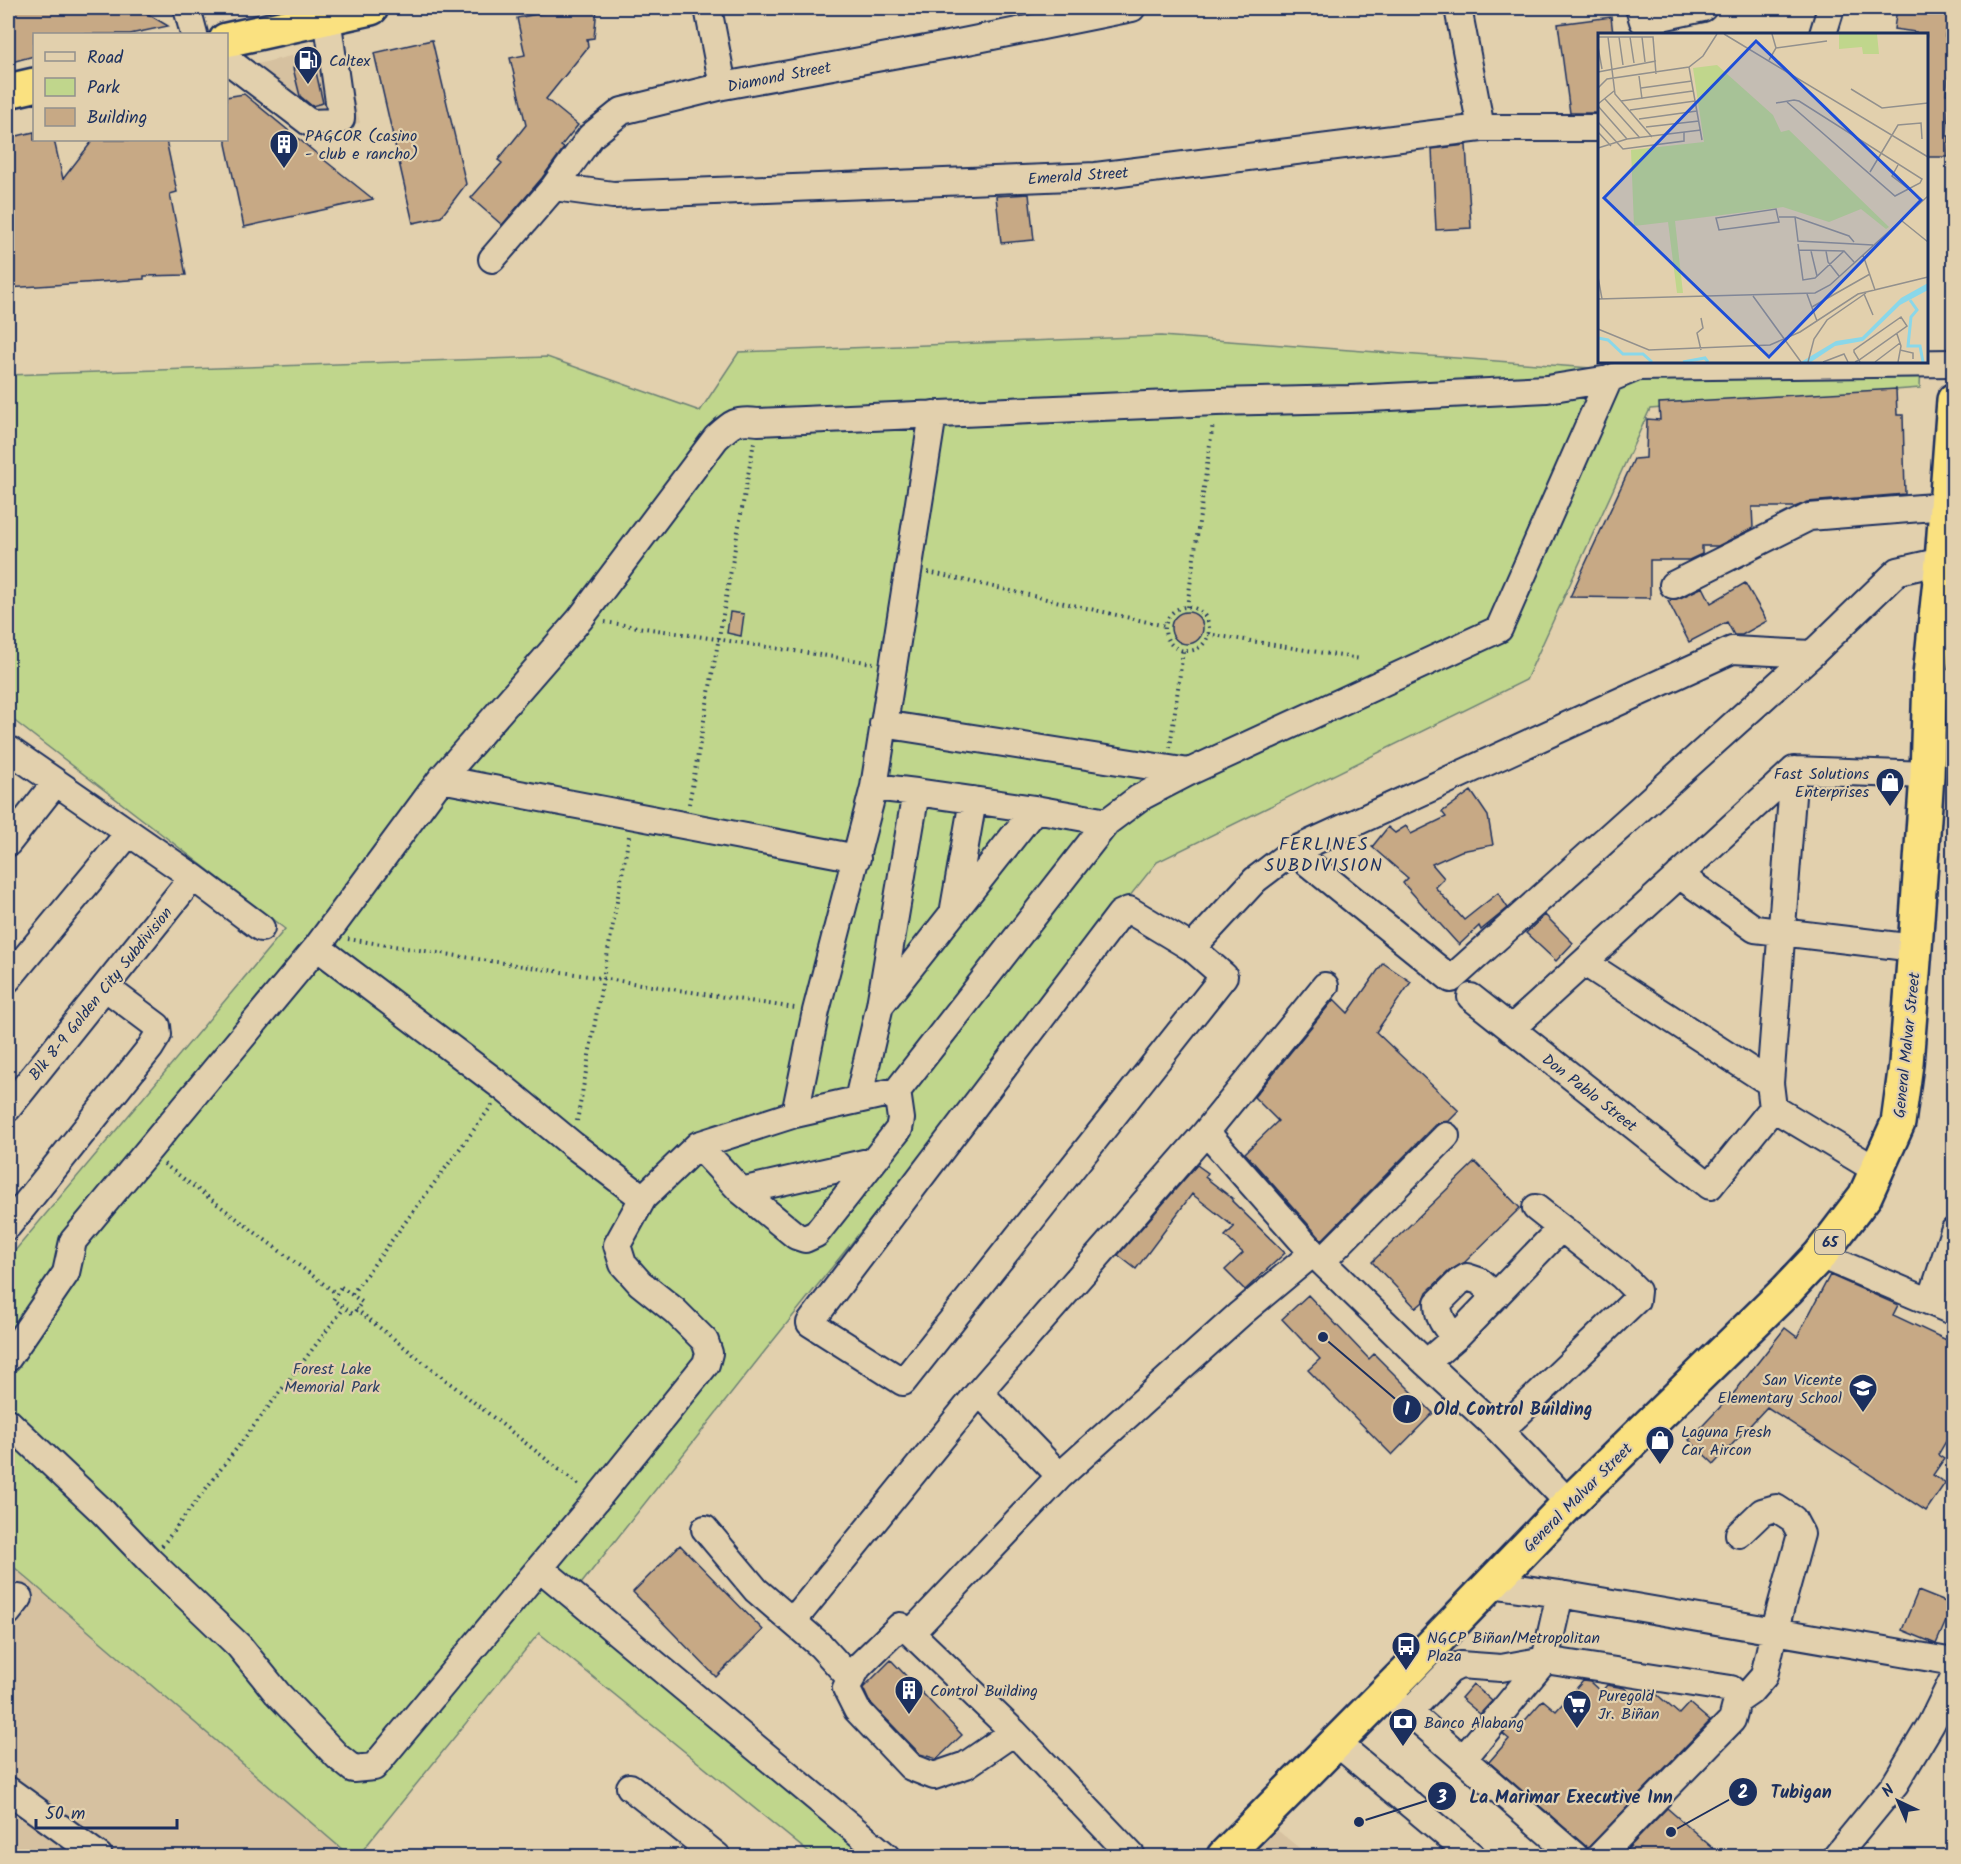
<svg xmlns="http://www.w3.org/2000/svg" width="1961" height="1864" font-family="Kalam,sans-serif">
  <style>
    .built { fill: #d6c1a0 }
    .green { fill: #c0d68c; stroke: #6e8275; stroke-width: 1.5 }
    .building { fill: #c7a985; stroke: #1b2f5e; stroke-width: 1.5 }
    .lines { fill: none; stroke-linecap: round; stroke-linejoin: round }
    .minor-casing { stroke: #1b2f5e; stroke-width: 30 }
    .highway-casing { stroke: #1b2f5e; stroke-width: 38 }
    .path { stroke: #1b2f5e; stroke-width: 4; stroke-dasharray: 1.5 4.5; stroke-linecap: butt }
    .minor { stroke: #e2d0ad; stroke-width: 26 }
    .highway { stroke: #fae180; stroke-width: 33 }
    .labels { text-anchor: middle; stroke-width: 4.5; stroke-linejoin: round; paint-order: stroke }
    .shield { fill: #e2d0ad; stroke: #575f76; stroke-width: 1.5 }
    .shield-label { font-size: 15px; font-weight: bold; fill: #1b2f5e }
    .poi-label { font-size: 16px; fill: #1b2f5e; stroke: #e2d0ad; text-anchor: start }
    .street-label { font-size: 16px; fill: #1b2f5e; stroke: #e2d0ad }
    .park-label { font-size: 16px; fill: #2c4063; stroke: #e2d0ad }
    .neighbourhood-label { font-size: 18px; letter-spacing: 1.5px; fill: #1b2f5e; stroke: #e2d0ad }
    .inset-river { fill: none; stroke: #8ad7e9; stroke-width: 3 }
    .inset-road { fill: none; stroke: #92908d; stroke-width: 1.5 }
    .view { fill: #1d4ed8; fill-opacity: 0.15; stroke: #1d4ed8; stroke-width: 3 }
    .inset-edge { fill: none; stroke: #1b2f5e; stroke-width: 3 }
    .leader { fill: none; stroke: #1b2f5e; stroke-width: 2 }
    .callout-dot { fill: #1b2f5e; stroke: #e2d0ad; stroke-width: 2 }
    .mark-label { font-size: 18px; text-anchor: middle; font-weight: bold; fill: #fff }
    .callout-label { font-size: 18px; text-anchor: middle; font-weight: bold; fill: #1b2f5e; stroke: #e2d0ad; stroke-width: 4.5; stroke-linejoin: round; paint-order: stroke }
  </style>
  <rect width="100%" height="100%" fill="#e2d0ad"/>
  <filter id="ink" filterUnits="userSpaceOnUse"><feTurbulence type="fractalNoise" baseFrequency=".0167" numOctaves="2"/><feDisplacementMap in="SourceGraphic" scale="12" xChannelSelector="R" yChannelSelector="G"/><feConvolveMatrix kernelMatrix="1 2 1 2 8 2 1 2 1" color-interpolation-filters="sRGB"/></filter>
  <g filter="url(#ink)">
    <path class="built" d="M 341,44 L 360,123 L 312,130 L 232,70 Z
      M 1946,694 L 1953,698 L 1953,812 L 1938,810 Z
      M 8,1562 L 69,1613 L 350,1856 L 8,1856 Z
      M 1277,1830 L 1309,1856 L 1251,1856 Z"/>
    <path class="green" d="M 1161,336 L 1591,368 L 1742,362 L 1921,362 L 1920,388 L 1650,409 L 1526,680 L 1157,862 L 768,1347 L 574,1593 L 895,1856 L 813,1856 L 539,1633 L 358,1856 L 350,1856 L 8,1562 L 8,1259 L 285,929 L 8,716 L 8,375 L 547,357 L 700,411 L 739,352 Z"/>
    <path class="building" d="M 8,8 L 138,8 L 168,26 L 130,34 L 34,34 L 34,56 L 8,63 Z
      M 567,8 L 597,8 L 594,38 L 587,39 L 588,47 L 546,99 L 578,125 L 561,146 L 564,148 L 542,178 L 502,225 L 471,198 L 502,163 L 498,160 L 526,125 L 510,58 L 525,55 L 517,18 Z
      M 1897,8 L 1949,14 L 1945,36 L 1953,37 L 1946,94 L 1949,95 L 1947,136 L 1949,136 L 1948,157 L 1926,157 L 1926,34 L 1915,34 L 1916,32 L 1894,29 Z
      M 1611,17 L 1613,34 L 1599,34 L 1599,113 L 1570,113 L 1558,24 Z
      M 432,40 L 466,184 L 441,217 L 413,223 L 374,53 Z
      M 314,63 L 323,103 L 312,106 L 300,96 L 293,68 Z
      M 244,94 L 328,163 L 373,199 L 244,227 L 226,144 L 226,97 Z
      M 34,132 L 34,140 L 54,140 L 63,179 L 93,140 L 166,140 L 177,192 L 170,194 L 186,275 L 144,276 L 144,279 L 8,288 L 8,138 Z
      M 1466,145 L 1471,228 L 1436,230 L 1432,149 Z
      M 1029,194 L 1034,240 L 1001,243 L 996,196 Z
      M 1896,389 L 1897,415 L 1903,415 L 1905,494 L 1808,502 L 1795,507 L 1752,507 L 1753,528 L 1718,546 L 1702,546 L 1702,554 L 1689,560 L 1650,560 L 1650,598 L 1570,597 L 1634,459 L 1646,458 L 1647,419 L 1660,420 L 1659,403 Z
      M 1745,583 L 1767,621 L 1742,635 L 1734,635 L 1727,622 L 1689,642 L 1668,601 L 1680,598 L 1703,587 L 1711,603 Z
      M 730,612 L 744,614 L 741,636 L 727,633 Z
      M1171 628a16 16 0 1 1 32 0a16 16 0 1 1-32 0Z
      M 1471,791 L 1488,816 L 1493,845 L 1461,851 L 1432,864 L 1444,878 L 1435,887 L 1464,920 L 1498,893 L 1508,908 L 1481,930 L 1479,926 L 1459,945 L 1403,883 L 1408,878 L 1372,847 L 1388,827 L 1395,833 L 1406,826 L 1411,834 L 1446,817 L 1442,812 Z
      M 1545,915 L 1573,943 L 1556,961 L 1526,933 Z
      M 1383,963 L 1411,982 L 1376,1032 L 1459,1111 L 1449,1121 L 1442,1122 L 1435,1125 L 1322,1240 L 1245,1153 L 1278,1121 L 1254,1097 L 1334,999 L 1348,1013 Z
      M 1475,1162 L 1520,1208 L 1464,1263 L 1449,1271 L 1427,1292 L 1423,1302 L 1416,1308 L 1372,1262 Z
      M 1197,1165 L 1208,1173 L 1205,1177 L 1233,1199 L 1232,1201 L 1285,1253 L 1245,1290 L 1225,1270 L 1243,1253 L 1225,1236 L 1234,1227 L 1192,1194 L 1136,1269 L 1118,1255 Z
      M 1830,1275 L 1898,1305 L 1893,1315 L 1953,1343 L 1953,1429 L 1938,1455 L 1944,1459 L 1933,1475 L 1945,1483 L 1926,1511 L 1767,1407 L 1714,1464 L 1689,1440 L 1725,1402 L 1726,1403 L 1785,1328 L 1797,1337 Z
      M 1308,1295 L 1369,1359 L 1374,1354 L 1433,1413 L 1392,1455 L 1308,1370 L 1320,1359 L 1282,1319 Z
      M 680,1545 L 763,1630 L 716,1677 L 633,1592 Z
      M 1918,1591 L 1953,1605 L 1936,1644 L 1902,1630 Z
      M 891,1660 L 962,1735 L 937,1759 L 920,1754 L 869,1701 L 863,1688 Z
      M 1583,1681 L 1590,1682 L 1601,1692 L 1607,1685 L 1624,1688 L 1640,1701 L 1648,1691 L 1654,1692 L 1679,1714 L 1689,1703 L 1710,1721 L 1588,1848 L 1489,1762 L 1509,1739 L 1503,1734 L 1514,1721 L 1520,1726 L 1543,1700 L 1556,1711 Z
      M 1473,1684 L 1492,1701 L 1480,1714 L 1461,1698 Z
      M 1667,1808 L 1723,1857 L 1620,1857 Z"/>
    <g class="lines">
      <g class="minor-casing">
        <path id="minor" d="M 187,8 L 194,34
          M 708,8 L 723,86
          M 1458,8 L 1481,128
          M 1639,8 L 1643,21 L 1703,8
          M 1823,34 L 1831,8
          M 226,59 L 310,123 L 336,122 L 341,119 L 341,116 L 327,17
          M 554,187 L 613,195 L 1096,176 L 1481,128 L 1600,128
          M 492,259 L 554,187 L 591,136 L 622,111 L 723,86 L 953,44 L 1132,8
          M 1673,585 L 1809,517 L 1946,506
          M 1930,676 L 1954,688
          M 883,724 L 1189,772
          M 8,749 L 193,877 L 261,928
          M 441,779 L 857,858
          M 874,787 L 916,792
          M 8,843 L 56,782
          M 1293,851 L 1451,979 L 1812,654 L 1898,571 L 1942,561
          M 1679,875 L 1755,929 L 1915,948
          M 954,908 L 973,800
          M 1129,910 L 1192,948 L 1224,976 L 903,1382 L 810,1323 L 1120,914 Z
          M 317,947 L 505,1089 L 573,1145 L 643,1198
          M 1192,948 L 1255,880 L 1293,851 L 1732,650 L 1812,654
          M 1585,963 L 1770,1083
          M 8,979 L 128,834
          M 1471,997 L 1710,1186 L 1773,1108 L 1770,1083 L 1794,770
          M 882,1003 L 1035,809
          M 1511,1029 L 1794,770 L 1927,775
          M 858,1100 L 880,1005 L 916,792 L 1035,809 L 1107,822
          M 8,1108 L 193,877
          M 1773,1108 L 1878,1171
          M 795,1114 L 897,1091 L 1107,822 L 1139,798 L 1189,772 L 1499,629 L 1609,379
          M 1206,1132 L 1313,1253 L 1426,1363 L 1500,1431 L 1569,1503
          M 698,1145 L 741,1191 L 796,1236 L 805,1239 L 816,1234 L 899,1129 L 901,1119 L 897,1091
          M 741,1191 L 873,1161
          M 8,1226 L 150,1048 L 158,1035 L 157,1026 L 105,987
          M 1820,1255 L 1954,1312
          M 1322,1261 L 1446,1136
          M 1931,1301 L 1954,1231
          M 1455,1338 C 1445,1326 1438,1319 1438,1303 L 1459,1282 L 1467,1277 L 1479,1281 L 1496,1296
          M 8,1358 L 66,1273 L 73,1241 L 317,947 L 441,779 L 580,619 L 716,438 C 732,423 736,419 758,422 L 1216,402 L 1350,399 L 1547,389 L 1609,379 L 1638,367 L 1954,363
          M 1426,1363 L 1455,1338 L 1560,1229
          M 979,1392 L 1060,1476
          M 8,1422 L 103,1512 L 150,1561 L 239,1646 L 277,1693 L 338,1757 L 353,1769 L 374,1767 L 597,1499 L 706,1364 L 709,1353 L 705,1341 L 675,1311 L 640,1283 L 623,1264 L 617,1245 L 643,1198 L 698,1145 L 795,1114 L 816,1011 L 874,787 L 933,414
          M 1500,1431 L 1636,1300 L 1637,1291 L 1622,1276 L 1536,1208
          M 705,1529 L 756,1590 L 821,1646 L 851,1679
          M 540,1568 L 886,1856
          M 1491,1584 L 1560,1594 L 1954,1662
          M 1560,1594 L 1545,1660 L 1731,1689 L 1737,1701 L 1732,1720 L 1600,1856
          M 8,1612 L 19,1598
          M 793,1621 L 979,1392 L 1206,1132 L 1325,986
          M 911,1633 L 1060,1476 L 1240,1314 L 1313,1253
          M 1386,1692 L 1575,1856
          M 1737,1701 L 1750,1692 L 1764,1676 L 1774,1632 L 1801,1534 L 1793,1519 L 1776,1508 L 1762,1512 L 1739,1534
          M 1409,1712 L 1450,1670 L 1460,1665 L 1501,1668 L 1545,1660
          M 1014,1732 L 966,1765 L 934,1776 L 911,1767 L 857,1710 L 846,1688 L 858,1667 L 900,1626 L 911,1633 L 1014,1732 L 1132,1856
          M 1337,1743 L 1472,1856
          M 1463,1759 L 1545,1660
          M 630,1787 L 717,1856
          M 8,1790 L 99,1856
          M 1836,1856 L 1895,1784 L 1931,1724 L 1954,1677"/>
      </g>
      <g class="highway-casing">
        <path id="highway" d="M 226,40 L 371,8
          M 8,91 L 34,85
          M 1224,1856 L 1406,1672 L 1569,1503 L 1787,1290 L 1820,1255 L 1865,1196 L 1898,1123 L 1906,1064 L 1915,948 L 1927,775 L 1930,676 L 1942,561 L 1954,400"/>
      </g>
      <path class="path" d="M 928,572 L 1165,626
        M 1187,607 L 1213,423
        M1165 629a22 22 0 1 1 44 0a22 22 0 1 1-44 0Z
        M 605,622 L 873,663
        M 1208,634 L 1360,659
        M 1170,748 L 1183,651
        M 689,804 L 754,442
        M 348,939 L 795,1008
        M 577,1121 L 629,836
        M 164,1164 L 337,1294
        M 341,1287 L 362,1302 L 353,1314 L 333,1300 Z
        M 352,1294 L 493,1104
        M 356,1309 L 580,1486
        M 162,1546 L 344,1308"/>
      <use href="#minor" class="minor"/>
      <use href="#highway" class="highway"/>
    </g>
  </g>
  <defs>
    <g id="fuel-pin" transform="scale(1.5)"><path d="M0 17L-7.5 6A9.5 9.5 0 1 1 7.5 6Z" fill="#1b2f5e" stroke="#e2d0ad"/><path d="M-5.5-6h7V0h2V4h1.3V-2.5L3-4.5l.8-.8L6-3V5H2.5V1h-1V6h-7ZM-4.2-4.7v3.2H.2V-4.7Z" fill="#fff"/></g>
    <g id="building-pin" transform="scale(1.5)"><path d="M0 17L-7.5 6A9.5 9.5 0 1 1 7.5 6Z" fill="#1b2f5e" stroke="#e2d0ad"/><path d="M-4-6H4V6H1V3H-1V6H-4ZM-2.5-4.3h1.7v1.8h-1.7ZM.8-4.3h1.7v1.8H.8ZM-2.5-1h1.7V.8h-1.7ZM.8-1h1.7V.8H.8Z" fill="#fff"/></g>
    <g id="shop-pin" transform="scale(1.5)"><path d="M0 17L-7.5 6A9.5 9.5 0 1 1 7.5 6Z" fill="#1b2f5e" stroke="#e2d0ad"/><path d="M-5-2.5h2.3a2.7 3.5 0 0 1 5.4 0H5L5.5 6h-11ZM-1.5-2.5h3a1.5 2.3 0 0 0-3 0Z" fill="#fff"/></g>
    <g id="school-pin" transform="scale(1.5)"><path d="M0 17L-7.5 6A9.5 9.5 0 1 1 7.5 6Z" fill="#1b2f5e" stroke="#e2d0ad"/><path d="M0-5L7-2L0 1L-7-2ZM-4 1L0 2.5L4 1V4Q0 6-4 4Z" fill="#fff"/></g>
    <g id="bus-pin" transform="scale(1.5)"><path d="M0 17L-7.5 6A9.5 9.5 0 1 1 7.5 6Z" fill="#1b2f5e" stroke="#e2d0ad"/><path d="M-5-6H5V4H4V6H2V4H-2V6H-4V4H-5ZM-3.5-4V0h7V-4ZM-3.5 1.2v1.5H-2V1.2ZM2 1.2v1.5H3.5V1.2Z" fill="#fff"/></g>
    <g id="supermarket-pin" transform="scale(1.5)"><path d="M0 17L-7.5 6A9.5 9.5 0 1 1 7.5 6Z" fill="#1b2f5e" stroke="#e2d0ad"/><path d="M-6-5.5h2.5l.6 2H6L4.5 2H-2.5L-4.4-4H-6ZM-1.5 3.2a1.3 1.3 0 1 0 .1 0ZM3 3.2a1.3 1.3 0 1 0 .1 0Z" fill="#fff"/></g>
    <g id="bank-pin" transform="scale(1.5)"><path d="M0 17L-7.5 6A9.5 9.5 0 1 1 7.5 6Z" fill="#1b2f5e" stroke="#e2d0ad"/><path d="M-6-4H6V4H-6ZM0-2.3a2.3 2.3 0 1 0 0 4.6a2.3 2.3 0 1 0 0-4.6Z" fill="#fff"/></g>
  </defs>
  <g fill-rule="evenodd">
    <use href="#fuel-pin" x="308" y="60"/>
    <use href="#building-pin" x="284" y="144"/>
    <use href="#shop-pin" x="1890" y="782"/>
    <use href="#school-pin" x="1863" y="1388"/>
    <use href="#shop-pin" x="1660" y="1440"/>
    <use href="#bus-pin" x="1406" y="1646"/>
    <use href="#building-pin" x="909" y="1690"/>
    <use href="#supermarket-pin" x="1577" y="1704"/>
    <use href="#bank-pin" x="1403" y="1722"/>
  </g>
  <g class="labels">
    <rect class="shield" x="1815" y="1230" width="30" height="24" rx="4.5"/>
    <g class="shield-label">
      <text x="1830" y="1247">65</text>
    </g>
    <g class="poi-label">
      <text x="329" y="66">Caltex</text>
      <text x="305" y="141">PAGCOR (casino<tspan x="305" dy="18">- club e rancho)</tspan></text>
      <text x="1869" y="779" text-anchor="end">Fast Solutions<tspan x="1869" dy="18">Enterprises</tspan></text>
      <text x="1842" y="1385" text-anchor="end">San Vicente<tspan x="1842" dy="18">Elementary School</tspan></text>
      <text x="1681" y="1437">Laguna Fresh<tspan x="1681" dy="18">Car Aircon</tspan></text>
      <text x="1427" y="1643">NGCP Biñan/Metropolitan<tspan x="1427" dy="18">Plaza</tspan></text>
      <text x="930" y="1696">Control Building</text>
      <text x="1598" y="1701">Puregold<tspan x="1598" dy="18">Jr. Biñan</tspan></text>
      <text x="1424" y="1728">Banco Alabang</text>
    </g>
    <g class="street-label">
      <text transform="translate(779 76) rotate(-11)" y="6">Diamond Street</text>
      <text transform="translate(1078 175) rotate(-4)" y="6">Emerald Street</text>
      <text transform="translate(100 993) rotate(-51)" y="6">Blk 8-9 Golden City Subdivision</text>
      <text transform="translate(1906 1045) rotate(-84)" y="6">General Malvar Street</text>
      <text transform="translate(1590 1092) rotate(38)" y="6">Don Pablo Street</text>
      <text transform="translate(1577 1497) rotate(-45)" y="6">General Malvar Street</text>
    </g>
    <g class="park-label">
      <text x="332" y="1374">Forest Lake<tspan x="332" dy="18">Memorial Park</tspan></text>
    </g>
    <g class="neighbourhood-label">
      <text x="1324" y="850">FERLINES<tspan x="1324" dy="21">SUBDIVISION</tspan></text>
    </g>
  </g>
  <g transform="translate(1598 33)">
    <rect width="330" height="330" fill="#e2d0ad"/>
    <path d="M 241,1 L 279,1 L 281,21 L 265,21 L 264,14 L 241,16 ZM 119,32 L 175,82 L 183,99 L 191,97 L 291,194 L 288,196 L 263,176 L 231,189 L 185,174 L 77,188 L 85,260 L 79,260 L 70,189 L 36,193 L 33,117 L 106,109 L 95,35 Z" fill="#c0d68c"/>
    <path d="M 330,250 L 330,257 L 302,272 L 265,308 L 237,313 L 213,329 L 203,329 L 238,308 L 264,304 L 303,265 Z" fill="#8ad7e9"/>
    <path class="inset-river" d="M 312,267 L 319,277 L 313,284 L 310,313 L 322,313 L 325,329M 0,305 L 10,307 L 25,321 L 45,321 L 54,329M 85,329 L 107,325 L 110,329"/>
    <path class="inset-road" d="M 126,1 L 330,124M 0,4 L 55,4 L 58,41M 10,4 L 17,61 L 54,104M 21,4 L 25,32M 32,4 L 36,30M 44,4 L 47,29M 0,14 L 4,36M 178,15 L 229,8M 171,27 L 178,15 L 174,1M 91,34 L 104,107M 0,39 L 58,28M 41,43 L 44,66M 0,55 L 9,46 L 91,34 L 105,23 L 119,1M 43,55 L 94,48M 253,56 L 284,75 L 330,70M 7,66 L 42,105M 23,68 L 95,58M 178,70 L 196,67 L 201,68 L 324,146 L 322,150 L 297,163 L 189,69M 0,71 L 16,58M 0,73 L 29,106M 32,77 L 97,68M 41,86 L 99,78M 0,89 L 25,116 L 86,108 L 86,99M 48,94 L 101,88M 0,99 L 13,113M 0,115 L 29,106 L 103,97M 300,132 L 294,143 L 312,157M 272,139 L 300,92 L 323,90 L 324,106M 178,176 L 181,189 L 121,197 L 118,185 ZM 181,184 L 197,184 L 251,203 L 256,209M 197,184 L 200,208 L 275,212M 304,188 L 330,209M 200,211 L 205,247 L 217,245 L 246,218M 201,217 L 246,218 L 256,229M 213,218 L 219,243M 228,218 L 230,229 L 241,243M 265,222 L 277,257M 0,244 L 4,266M 209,261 L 219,288M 266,261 L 275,282M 155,263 L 203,329M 0,266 L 217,260 L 232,252 L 330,163M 214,274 L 272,241M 0,296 L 51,317 L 172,312 L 202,299 L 260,261 L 330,244M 299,301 L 303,313 L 300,329M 103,317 L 99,300 L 105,295 L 103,285M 302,317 L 315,320 L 315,326M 210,329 L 216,306 L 229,287 L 268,260M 225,329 L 246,321 L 250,329M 257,329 L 261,327 L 309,293 L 303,284 L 256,317 L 256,319 L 261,327 L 262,329M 277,329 L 302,310"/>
    <path class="view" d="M 158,8 L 323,167 L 171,324 L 6,165 Z"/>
    <rect width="330" height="330" class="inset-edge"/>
  </g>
  <path class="leader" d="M1323 1337L1407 1409M1671 1832L1743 1792M1359 1822L1442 1796"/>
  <g class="callout-dot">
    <circle cx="1323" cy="1337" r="6"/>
    <circle cx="1671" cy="1832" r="6"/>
    <circle cx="1359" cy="1822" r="6"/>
    <circle cx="1407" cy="1409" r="15"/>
    <circle cx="1743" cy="1792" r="15"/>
    <circle cx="1442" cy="1796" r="15"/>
  </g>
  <g class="mark-label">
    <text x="1407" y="1415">1</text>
    <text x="1743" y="1798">2</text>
    <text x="1442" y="1803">3</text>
  </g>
  <g class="callout-label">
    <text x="1513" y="1415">Old Control Building</text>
    <text x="1801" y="1798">Tubigan</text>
    <text x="1571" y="1803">La Marimar Executive Inn</text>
  </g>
  <rect width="1961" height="1864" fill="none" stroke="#e2d0ad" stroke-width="30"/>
  <rect x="15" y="15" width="1931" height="1834" fill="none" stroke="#1b2f5e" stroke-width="2" filter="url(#ink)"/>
  <rect x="33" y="33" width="195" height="108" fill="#e2d0ad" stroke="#92908d" stroke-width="1.5"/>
  <rect x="45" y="52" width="30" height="9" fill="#e2d0ad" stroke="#92908d" stroke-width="1.5"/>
  <text x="87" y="63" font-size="18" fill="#1b2f5e">Road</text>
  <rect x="45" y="78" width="30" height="18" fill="#c0d68c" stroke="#92908d" stroke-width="1.5"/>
  <text x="87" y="93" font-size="18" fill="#1b2f5e">Park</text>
  <rect x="45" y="108" width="30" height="18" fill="#c7a985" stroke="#92908d" stroke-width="1.5"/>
  <text x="87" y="123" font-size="18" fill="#1b2f5e">Building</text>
  <g transform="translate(1898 1801) rotate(316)" stroke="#e2d0ad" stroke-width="4.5" paint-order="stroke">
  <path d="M0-4.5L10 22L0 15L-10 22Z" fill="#1b2f5e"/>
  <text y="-9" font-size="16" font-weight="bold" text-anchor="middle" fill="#1b2f5e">N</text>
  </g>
  <path d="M36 1819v9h141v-9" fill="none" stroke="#1b2f5e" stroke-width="3"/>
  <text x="45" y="1819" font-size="18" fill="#1b2f5e" stroke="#e2d0ad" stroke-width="4.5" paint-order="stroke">50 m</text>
</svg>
